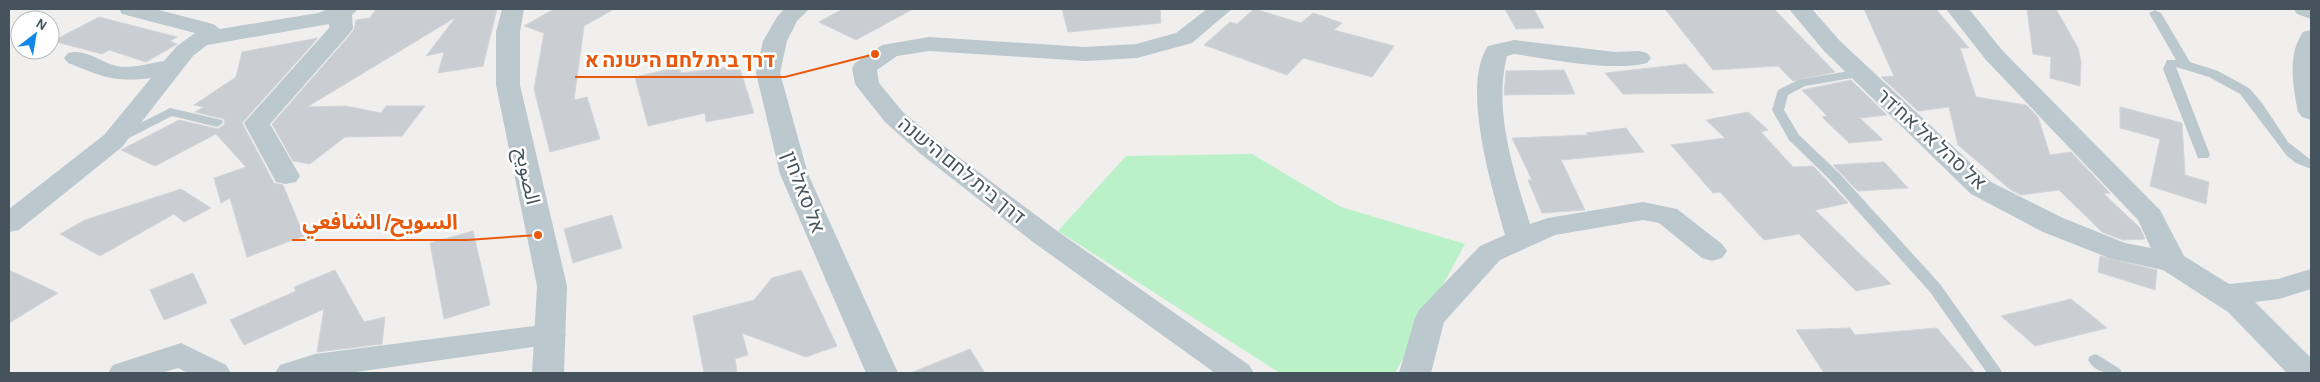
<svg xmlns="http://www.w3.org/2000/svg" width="2320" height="382" font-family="'Alegreya Sans','Noto Sans Arabic',Heebo,sans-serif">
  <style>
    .green { fill: #baf1c8 }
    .building { fill: #caced3; stroke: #d1d5da }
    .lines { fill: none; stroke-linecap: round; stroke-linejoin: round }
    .service { fill: #bbc8ce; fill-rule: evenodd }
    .minor { fill: #bbc8ce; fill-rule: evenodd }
    .tertiary { fill: #bbc8ce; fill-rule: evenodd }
    .labels { text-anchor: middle; stroke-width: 5; stroke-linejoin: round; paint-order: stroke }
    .street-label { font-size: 20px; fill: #45545c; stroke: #fff }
    .leader { fill: none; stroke: #e8590c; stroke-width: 2 }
    .callout-dot { fill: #e8590c; stroke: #fff; stroke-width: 2 }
    .callout-label { font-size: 21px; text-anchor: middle; font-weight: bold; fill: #e8590c; stroke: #fff; stroke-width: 5; stroke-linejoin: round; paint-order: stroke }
  </style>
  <rect width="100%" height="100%" fill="#f1eeee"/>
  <path class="green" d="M 1252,154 L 1341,207 L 1465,244 L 1395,373 L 1280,373 L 1058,231 L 1126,156 Z"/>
  <path class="building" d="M 376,9 L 497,9 L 483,66 L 438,73 L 444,52 L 426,56 L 456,17 L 307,107 L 346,106 L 381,113 L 386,106 L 425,106 L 402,136 L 345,137 L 310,164 L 293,161 L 272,124 L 350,35 L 354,30 L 356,20 L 370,18 Z
    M 554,9 L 614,9 L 584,26 L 574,100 L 587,97 L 600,139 L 550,152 L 534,89 L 544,33 L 524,26 Z
    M 843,9 L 913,9 L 856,40 L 819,22 Z
    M 1062,9 L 1160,9 L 1161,23 L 1068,32 Z
    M 1254,9 L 1301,23 L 1313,13 L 1342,23 L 1334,30 L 1394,46 L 1372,77 L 1303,58 L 1287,75 L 1204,45 L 1230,22 L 1237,24 Z
    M 1505,9 L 1534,9 L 1544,28 L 1516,29 Z
    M 1665,9 L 1774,9 L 1835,72 L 1793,81 L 1778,66 L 1713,70 Z
    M 1864,9 L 1936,9 L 1969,48 L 1960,48 L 1976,97 L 2026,105 L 2038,117 L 2050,155 L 2071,152 L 2110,193 L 2104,194 L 2140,228 L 2145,239 L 2123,240 L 2102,232 L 2059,190 L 2021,195 L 2011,190 L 1958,145 L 1949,107 L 1918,111 L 1881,77 L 1894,76 Z
    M 2027,9 L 2056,9 L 2078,48 L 2081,62 L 2080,86 L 2050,78 L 2051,57 L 2033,54 Z
    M 99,17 L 177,37 L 170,41 L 177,44 L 146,62 L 109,50 L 102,54 L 53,41 Z
    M 318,38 L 242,123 L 274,183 L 283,185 L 304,236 L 247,257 L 230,198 L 221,203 L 214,178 L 246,167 L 216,134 L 155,166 L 121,150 L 179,120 L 218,129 L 225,124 L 224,119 L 195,112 L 204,107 L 194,105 L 236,77 L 242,52 Z
    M 1686,64 L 1714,93 L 1623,94 L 1605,73 Z
    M 739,66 L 754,113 L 706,122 L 705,113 L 648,126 L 635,77 L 679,67 L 681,73 Z
    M 1564,70 L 1575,94 L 1504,95 L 1506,71 Z
    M 1851,80 L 1887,115 L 1860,118 L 1883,140 L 1849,143 L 1822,117 L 1827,116 L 1802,90 Z
    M 2120,107 L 2182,123 L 2185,175 L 2209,182 L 2206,204 L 2150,186 L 2160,139 L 2120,128 Z
    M 1748,112 L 1768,130 L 1761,132 L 1793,167 L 1813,166 L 1848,203 L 1815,210 L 1891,284 L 1856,291 L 1799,234 L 1764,240 L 1720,192 L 1713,193 L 1671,145 L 1725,138 L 1706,120 Z
    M 1626,128 L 1644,152 L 1561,160 L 1585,210 L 1542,213 L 1528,180 L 1532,180 L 1512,138 L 1588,135 L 1586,133 Z
    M 1884,162 L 1908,188 L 1858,191 L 1833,165 Z
    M 181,189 L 211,208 L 184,222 L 174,214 L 100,256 L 60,234 L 85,220 Z
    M 612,215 L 622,248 L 573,263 L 564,229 Z
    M 473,231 L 490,305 L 444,319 L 430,243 Z
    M 2100,256 L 2157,270 L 2155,290 L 2098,272 Z
    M 9,270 L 58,293 L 9,323 Z
    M 335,270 L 364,322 L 385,317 L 382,344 L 317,352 L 324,309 L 244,345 L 230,320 L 296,291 L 294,287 Z
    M 801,270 L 837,346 L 806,357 L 742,333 L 748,355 L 735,359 L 737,373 L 704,373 L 693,316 L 754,300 L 772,278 Z
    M 193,273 L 207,303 L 164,320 L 150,290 Z
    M 2071,299 L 2107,328 L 2035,346 L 2001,316 Z
    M 1850,328 L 1855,335 L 1937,328 L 1975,373 L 1824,373 L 1796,330 Z
    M 970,349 L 985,373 L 913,373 L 913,372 Z"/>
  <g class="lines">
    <path class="service" d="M 2155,10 L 2161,13 L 2190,62 L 2218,71 L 2249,88 L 2262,103 L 2288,142 L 2311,160 L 2311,169 L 2296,163 L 2287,156 L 2240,94 L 2209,77 L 2176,67 L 2210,155 L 2208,158 L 2198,158 L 2163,69 L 2167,60 L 2176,60 L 2149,13 Z
      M 1860,69 L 1866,73 L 1864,76 L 1805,86 L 1788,95 L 1784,110 L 1799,135 L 1839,173 L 1940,284 L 2003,373 L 1987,373 L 1930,292 L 1829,179 L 1789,140 L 1772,110 L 1778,90 L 1798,80 Z
      M 170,108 L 222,120 L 223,123 L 217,127 L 172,116 L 125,140 L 115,140 L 113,137 Z
      M 2096,354 L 2120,369 L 2122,373 C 2108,373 2096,374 2088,360 L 2090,356 Z"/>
    <path class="minor" d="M 119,9 L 155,9 L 213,24 L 220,29 L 318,13 L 328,9 L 358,9 L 352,15 L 353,29 L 349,34 L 270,124 L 300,176 L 296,182 L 286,184 L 276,182 L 244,123 L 329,28 L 329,24 L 207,45 L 193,56 L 122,147 L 19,230 L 9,232 L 9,209 L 104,135 L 151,78 C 114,83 101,76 68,63 L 64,58 L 68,53 C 86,48 99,62 117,66 C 132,69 150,63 164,61 L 177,46 L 195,33 L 122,14 Z
      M 784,9 L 809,9 L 797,21 L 787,41 L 780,73 L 808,174 L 898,373 L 866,373 L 780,174 L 756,73 L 763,41 L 777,17 Z
      M 1789,9 L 1812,9 L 1840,41 L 1991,182 L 2063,218 L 2125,243 L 2151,248 L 2138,220 L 1986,60 L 1946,9 L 1969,9 L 2002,50 L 2160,210 L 2184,256 L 2229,284 L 2278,279 L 2311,269 L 2311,289 L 2279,299 L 2255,302 L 2311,358 L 2311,373 L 2287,373 L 2228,312 L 2163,270 L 2109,258 L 2043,232 L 1971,194 L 1824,51 Z
      M 2294,9 L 2311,9 L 2311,19 L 2297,14 Z
      M 2311,30 L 2311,120 L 2302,117 L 2298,112 C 2293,86 2287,55 2303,32 Z
      M 1514,40 L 1615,52 L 1639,51 L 1647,53 L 1651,58 L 1647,63 C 1611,72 1552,59 1514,54 L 1507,56 C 1493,111 1514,171 1530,224 L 1548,218 L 1643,202 L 1677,209 L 1722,244 L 1727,251 L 1722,258 L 1712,261 L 1702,258 L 1659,223 L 1643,220 L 1555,235 L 1500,260 L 1444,322 L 1431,373 L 1399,373 L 1415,318 L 1419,310 L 1480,246 L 1505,235 C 1493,191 1460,86 1488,46 Z
      M 550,324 L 561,327 L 566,335 L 561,343 L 349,373 L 275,373 L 280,365 L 315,354 Z
      M 181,343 L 226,365 L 231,373 L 188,373 L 178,368 L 161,373 L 108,373 L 113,365 Z"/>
    <path class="tertiary" d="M 502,9 L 524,9 L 520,32 L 520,85 L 567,286 L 564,373 L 532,373 L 537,286 L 496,85 L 496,32 Z
      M 1207,9 L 1232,9 L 1192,43 L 1137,58 L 1085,61 L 929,51 L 897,56 L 877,70 L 879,83 L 903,112 L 940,143 L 1053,228 L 1249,365 L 1254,373 L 1215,373 L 1033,242 L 922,155 L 885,122 L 855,84 L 852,68 L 855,63 L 882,45 L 929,37 L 1085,47 L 1136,44 L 1176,33 Z"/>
  </g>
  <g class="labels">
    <g class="street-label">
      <text transform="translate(1932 139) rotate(42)" y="7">אל סהל אל אח'דר</text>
      <text transform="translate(962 170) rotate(39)" y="7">דרך בית לחם הישנה</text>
      <text transform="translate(528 176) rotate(78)" y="7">الصويح</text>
      <text transform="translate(804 192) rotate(69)" y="7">אל סאלחין</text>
    </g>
  </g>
  <path class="leader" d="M875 54L785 77H575M538 235L467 240H292"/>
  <g class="callout-dot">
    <circle cx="875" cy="54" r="5"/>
    <circle cx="538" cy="235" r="5"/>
  </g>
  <g class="callout-label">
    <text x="680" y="67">דרך בית לחם הישנה א</text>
    <text x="380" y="229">السويح/ الشافعي</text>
  </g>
  <rect width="2320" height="382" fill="none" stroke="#45545c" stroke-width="20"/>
  <g transform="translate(35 35) rotate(31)"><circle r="24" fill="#ffffff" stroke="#b5bbbe"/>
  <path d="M0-4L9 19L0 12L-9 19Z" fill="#1188e7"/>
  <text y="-8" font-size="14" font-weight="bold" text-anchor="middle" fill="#45545c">N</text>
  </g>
</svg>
